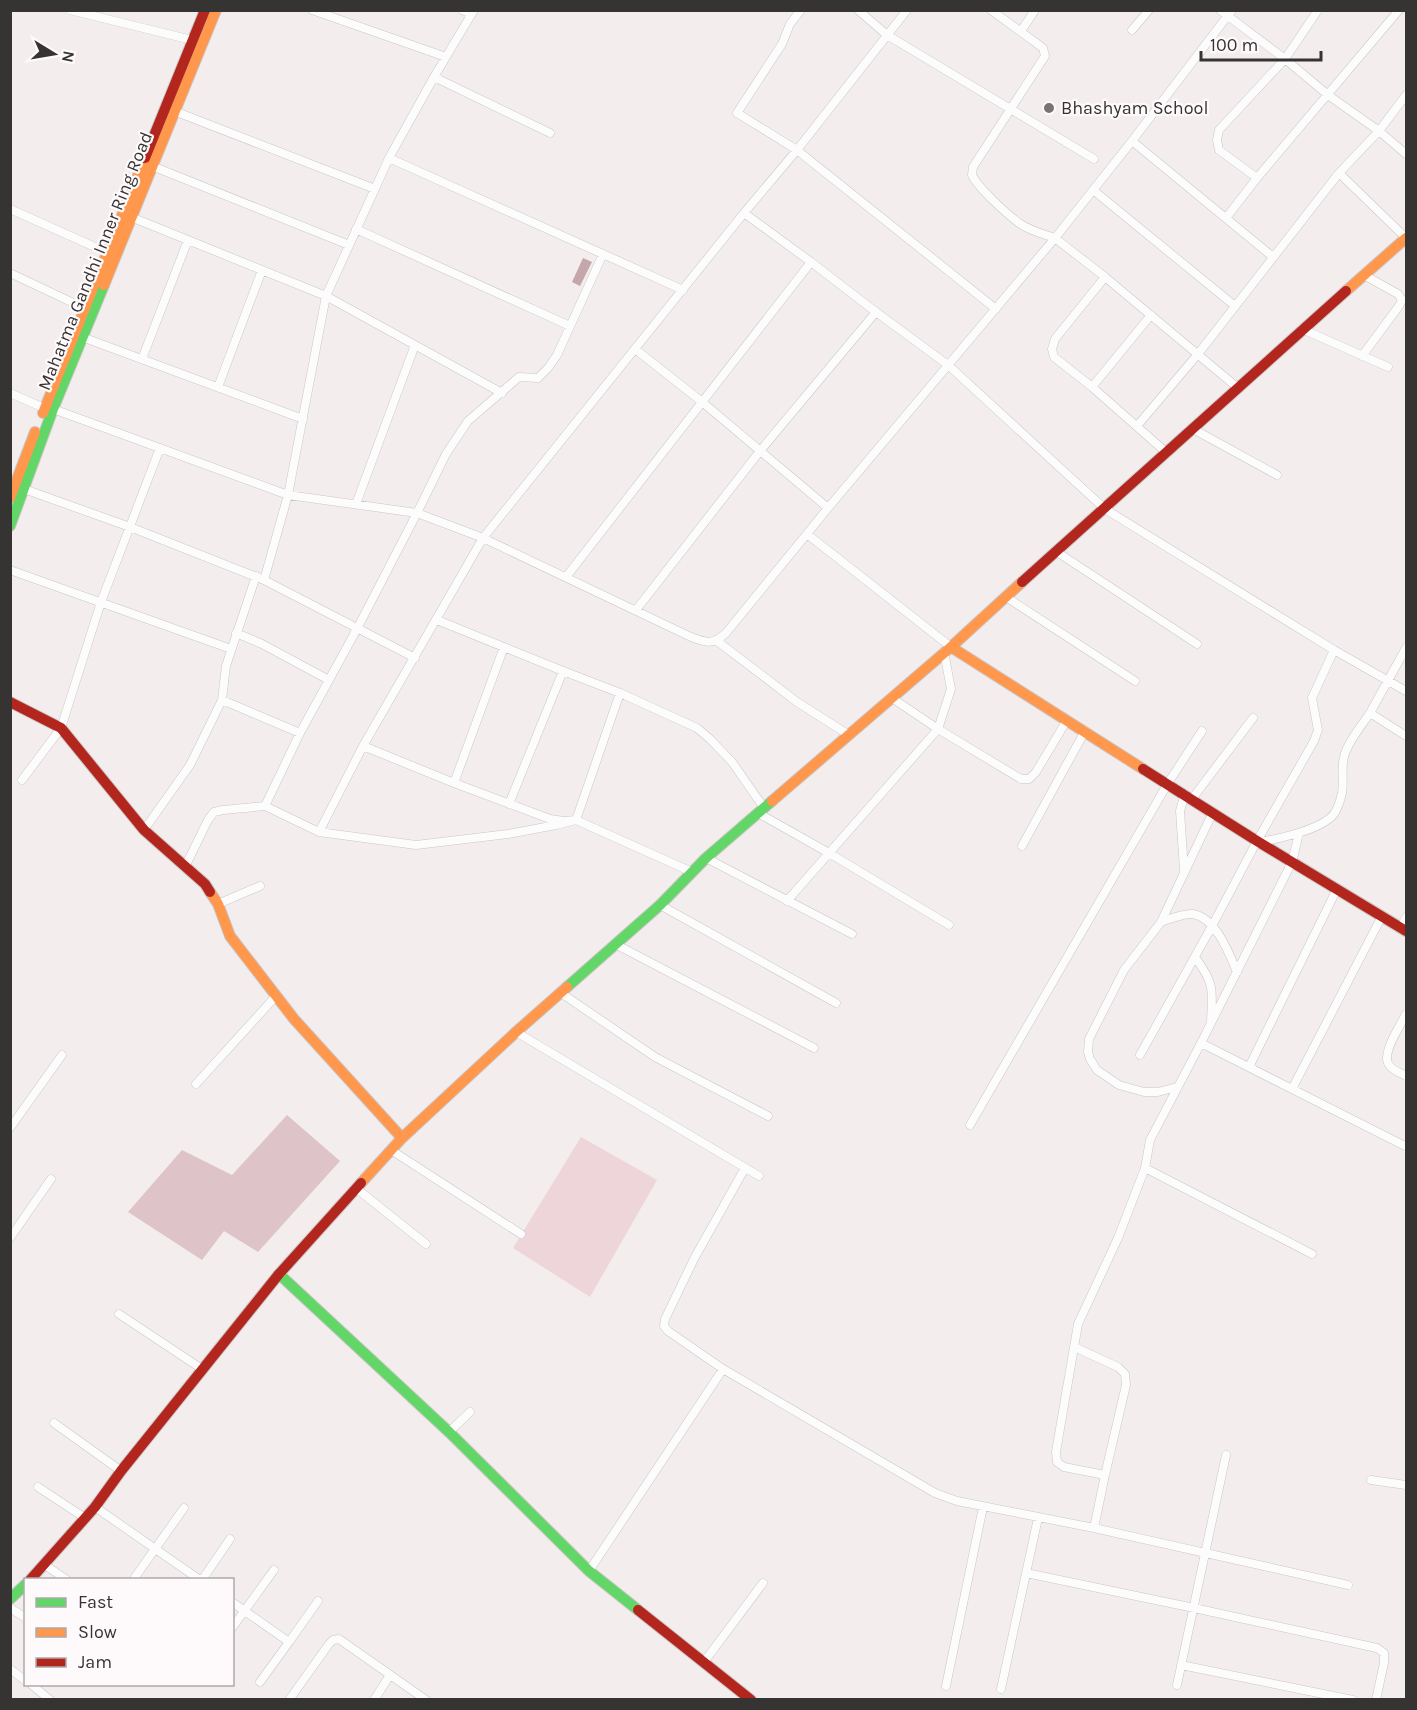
<svg xmlns="http://www.w3.org/2000/svg" width="1417" height="1710" font-family="Karla,sans-serif">
  <style>
    .green { fill: #eed5d9 }
    .forest { fill: #dec4c8 }
    .water { fill: #c5a6ab }
    .lines { fill: none; stroke-linecap: round; stroke-linejoin: round }
    .street-casing { stroke: #cac6c6; stroke-width: 9 }
    .fast-casing { stroke: #cac6c6; stroke-width: 12 }
    .slow-casing { stroke: #cac6c6; stroke-width: 12 }
    .jam-casing { stroke: #cac6c6; stroke-width: 12 }
    .street { stroke: #fdfcfc; stroke-width: 8 }
    .fast { stroke: #63d668; stroke-width: 10 }
    .slow { stroke: #ff974d; stroke-width: 10 }
    .jam { stroke: #b3261e; stroke-width: 10 }
    .poi-dot { fill: #787474; stroke: #fefafb; stroke-width: 2 }
    .labels { text-anchor: middle; stroke-width: 4.5; stroke-linejoin: round; paint-order: stroke }
    .poi-label { font-size: 18px; fill: #363333; stroke: #fefafb; text-anchor: start }
    .street-label { font-size: 18px; fill: #363333; stroke: #fefafb }
  </style>
  <rect width="100%" height="100%" fill="#f3edee"/>
  <path class="green" d="M 581,1137 L 657,1180 L 590,1297 L 513,1248 Z"/>
  <path class="forest" d="M 287,1115 L 340,1161 L 258,1252 L 224,1231 L 202,1260 L 128,1212 L 182,1150 L 232,1175 Z"/>
  <path class="water" d="M 583,258 L 592,262 L 580,286 L 572,282 Z"/>
  <g class="lines">
    <g class="street-casing">
      <path id="street" d="M 70,10 L 192,40
        M 312,10 L 446,57
        M 462,10 L 472,14
        M 801,10 L 790,24 L 782,44 L 737,113 L 797,150 L 996,309
        M 858,10 L 887,35 L 1094,159
        M 1220,10 L 1285,59 L 1328,95 L 1379,131 L 1406,154
        M 1232,10 L 1132,141 L 1055,238 L 1105,277 L 1238,388
        M 1132,30 L 1149,10
        M 1021,31 L 1035,10
        M 434,77 L 550,133
        M 174,111 L 375,189
        M 1132,141 L 1273,257
        M 389,158 L 683,290
        M 152,166 L 349,245
        M 1339,173 L 1406,238
        M 1257,178 L 1219,150 L 1217,140 L 1219,130 L 1285,59 L 1318,10
        M 1093,190 L 1235,306
        M 10,209 L 106,252
        M 744,213 L 811,262 L 876,312 L 948,365 L 1105,509 L 1334,650 L 1406,691
        M 131,217 L 326,296 L 502,393
        M 1226,218 L 1257,178 L 1399,10
        M 356,229 L 570,326
        M 10,273 L 84,308
        M 1105,277 L 1055,339 L 1052,349 L 1054,357 L 1092,387 L 1167,453
        M 1302,329 L 1388,367
        M 82,337 L 303,419
        M 635,349 L 701,401 L 828,508
        M 1362,356 L 1399,306 L 1402,300 L 1398,294 L 1364,275
        M 142,359 L 188,240
        M 218,387 L 262,270
        M 1092,387 L 1151,315
        M 10,393 L 44,408
        M 53,409 L 288,495 L 417,513 L 483,538 L 691,637 C 707,643 713,645 726,633 L 828,508 L 1055,238 C 1043,234 1030,231 1019,223 C 1007,214 978,188 972,175 L 973,167 L 1045,56 L 1043,48 L 991,10
        M 1137,426 L 1198,354 L 1339,173 L 1379,131 L 1406,95
        M 1193,429 L 1277,475
        M 24,489 L 130,527 L 264,580 L 288,495 L 326,296 L 389,158 L 434,77 L 474,10
        M 356,504 L 415,345
        M 807,534 L 951,647
        M 1057,552 L 1197,644
        M 10,570 L 231,649
        M 566,577 L 811,262
        M 264,580 L 415,658
        M 1006,597 L 1135,681
        M 636,610 L 760,451 L 876,312
        M 437,620 L 563,671 L 620,693 L 697,728 L 710,739 L 732,762 L 764,808
        M 236,633 L 262,644 L 329,680
        M 717,641 L 797,702 L 849,735
        M 1406,648 L 1370,713 L 1406,736
        M 892,698 L 938,729 L 1021,779 L 1029,779 L 1036,772 L 1067,720
        M 222,700 L 300,733
        M 363,746 L 454,783 L 550,819 L 564,821 L 576,820 L 620,693
        M 22,780 L 61,728 L 101,602 L 160,448
        M 454,783 L 504,647
        M 1192,799 L 1253,718
        M 509,804 L 563,671
        M 265,806 L 300,733 L 358,627 L 417,513 L 446,454 L 468,421 L 519,377 L 538,378 L 548,368 L 557,355 L 603,254
        M 758,813 L 829,853 L 949,925
        M 144,830 L 190,765 L 222,700 L 226,666 L 256,576
        M 319,832 L 363,746 L 483,538 L 744,213 L 797,150 L 907,10
        M 1261,842 C 1280,838 1315,831 1330,818 C 1337,813 1340,802 1342,793 C 1344,781 1341,768 1344,757 C 1347,743 1362,725 1370,713
        M 1022,846 L 1085,731
        M 706,858 L 852,934
        M 185,867 L 208,820 L 214,812 L 223,810 L 265,806 L 319,832 L 416,845 L 508,834 L 556,825 L 576,820 L 692,872
        M 1184,870 L 1180,811 L 1185,794
        M 787,901 L 938,729 L 951,689 L 944,652
        M 218,904 L 260,886
        M 660,905 L 836,1003
        M 1161,922 C 1170,919 1183,913 1193,914 C 1216,918 1229,953 1237,972
        M 1401,928 L 1406,917
        M 617,945 L 814,1048
        M 1195,957 C 1214,983 1213,989 1211,1020
        M 561,993 L 655,1057 L 768,1116
        M 1406,1014 C 1401,1025 1379,1056 1390,1066 C 1394,1071 1401,1073 1406,1076
        M 516,1032 L 759,1176
        M 1201,1043 L 1292,1089 L 1382,916
        M 1140,1055 L 1212,926 L 1257,841 L 1314,741 L 1318,730 L 1312,698 L 1334,650
        M 1249,1067 L 1337,889
        M 196,1084 L 276,996
        M 1177,1087 L 1158,1092 L 1144,1092 L 1119,1085 L 1097,1070 L 1090,1059 L 1088,1052 L 1089,1039 L 1124,970 L 1161,922 L 1213,812
        M 1292,1089 L 1405,1146
        M 970,1125 L 1168,783 L 1202,731
        M 10,1128 L 62,1055
        M 391,1150 L 521,1234
        M 1145,1168 L 1312,1254
        M 357,1189 L 426,1244
        M 10,1238 L 51,1179
        M 119,1314 L 202,1369
        M 723,1369 L 935,1493 L 957,1501 L 1094,1528 L 1105,1475 L 1126,1385 L 1125,1374 L 1118,1367 L 1074,1347
        M 54,1423 L 121,1471
        M 449,1432 L 470,1412
        M 1105,1475 L 1064,1467 L 1057,1462 L 1056,1452 L 1078,1324 L 1118,1238 L 1145,1168 L 1150,1140 L 1201,1043 L 1292,862 L 1299,833
        M 1371,1480 L 1406,1485
        M 38,1487 L 85,1518
        M 95,1507 L 200,1580
        M 1094,1528 L 1348,1585
        M 45,1565 L 67,1580
        M 589,1571 L 723,1369 L 668,1331 L 664,1326 L 665,1319 L 695,1257 L 745,1168
        M 1026,1573 L 1194,1608 L 1377,1648 L 1384,1653 L 1384,1663 L 1376,1700
        M 133,1580 L 184,1508
        M 202,1580 L 230,1539
        M 232,1602 L 289,1642 L 318,1601
        M 10,1608 L 26,1618
        M 232,1628 L 274,1570
        M 704,1662 L 763,1583
        M 1181,1665 L 1353,1700
        M 10,1669 L 26,1681
        M 260,1682 L 289,1642
        M 31,1684 L 50,1700
        M 1177,1685 L 1226,1455
        M 946,1686 L 983,1507
        M 1001,1689 L 1038,1518
        M 289,1700 L 329,1644 L 333,1640 L 339,1639 L 426,1700
        M 374,1700 L 390,1675"/>
    </g>
    <g class="fast-casing">
      <path id="fast" d="M 10,526 L 53,409 L 104,285
        M 567,987 L 660,905 L 706,858 L 772,801
        M 279,1274 L 449,1432 L 589,1571 L 638,1610
        M 10,1599 L 26,1584"/>
    </g>
    <g class="slow-casing">
      <path id="slow" d="M 104,285 L 216,10
        M 1346,291 L 1406,238
        M 43,413 L 145,158
        M 10,498 L 35,432
        M 951,647 L 1143,769
        M 772,801 L 951,647 L 1022,582
        M 210,892 L 218,904 L 230,936 L 294,1019 L 402,1138
        M 361,1183 L 402,1138 L 516,1032 L 567,987"/>
    </g>
    <g class="jam-casing">
      <path id="jam" d="M 145,158 L 205,10
        M 1022,582 L 1346,291
        M 10,702 L 61,728 L 144,830 L 205,884 L 210,892
        M 1143,769 L 1257,841 L 1406,931
        M 30,1580 L 95,1507 L 121,1471 L 279,1274 L 361,1183
        M 638,1610 L 751,1700"/>
    </g>
    <use href="#street" class="street"/>
    <use href="#fast" class="fast"/>
    <use href="#slow" class="slow"/>
    <use href="#jam" class="jam"/>
  </g>
  <circle class="poi-dot" cx="1049" cy="108" r="6"/>
  <g class="labels">
    <g class="poi-label">
      <text x="1061" y="114">Bhashyam School</text>
    </g>
    <g class="street-label">
      <text transform="translate(95 261) rotate(-68)" y="6">Mahatma Gandhi Inner Ring Road</text>
    </g>
  </g>
  <rect width="1417" height="1710" fill="none" stroke="#363333" stroke-width="24"/>
  <rect x="24" y="1578" width="210" height="108" fill="#fefafb" stroke="#aeaaab" stroke-width="1.5"/>
  <rect x="36" y="1598" width="30" height="9" fill="#63d668" stroke="#aeaaab" stroke-width="1.5"/>
  <text x="78" y="1608" font-size="18" fill="#363333">Fast</text>
  <rect x="36" y="1628" width="30" height="9" fill="#ff974d" stroke="#aeaaab" stroke-width="1.5"/>
  <text x="78" y="1638" font-size="18" fill="#363333">Slow</text>
  <rect x="36" y="1658" width="30" height="9" fill="#b3261e" stroke="#aeaaab" stroke-width="1.5"/>
  <text x="78" y="1668" font-size="18" fill="#363333">Jam</text>
  <g transform="translate(54 54) rotate(101)" stroke="#fefafb" stroke-width="4.5" paint-order="stroke">
  <path d="M0-4.5L10 22L0 15L-10 22Z" fill="#363333"/>
  <text y="-9" font-size="16" font-weight="bold" text-anchor="middle" fill="#363333">N</text>
  </g>
  <path d="M1201 51v9h120v-9" fill="none" stroke="#363333" stroke-width="3"/>
  <text x="1210" y="51" font-size="18" fill="#363333" stroke="#fefafb" stroke-width="4.5" paint-order="stroke">100 m</text>
</svg>
